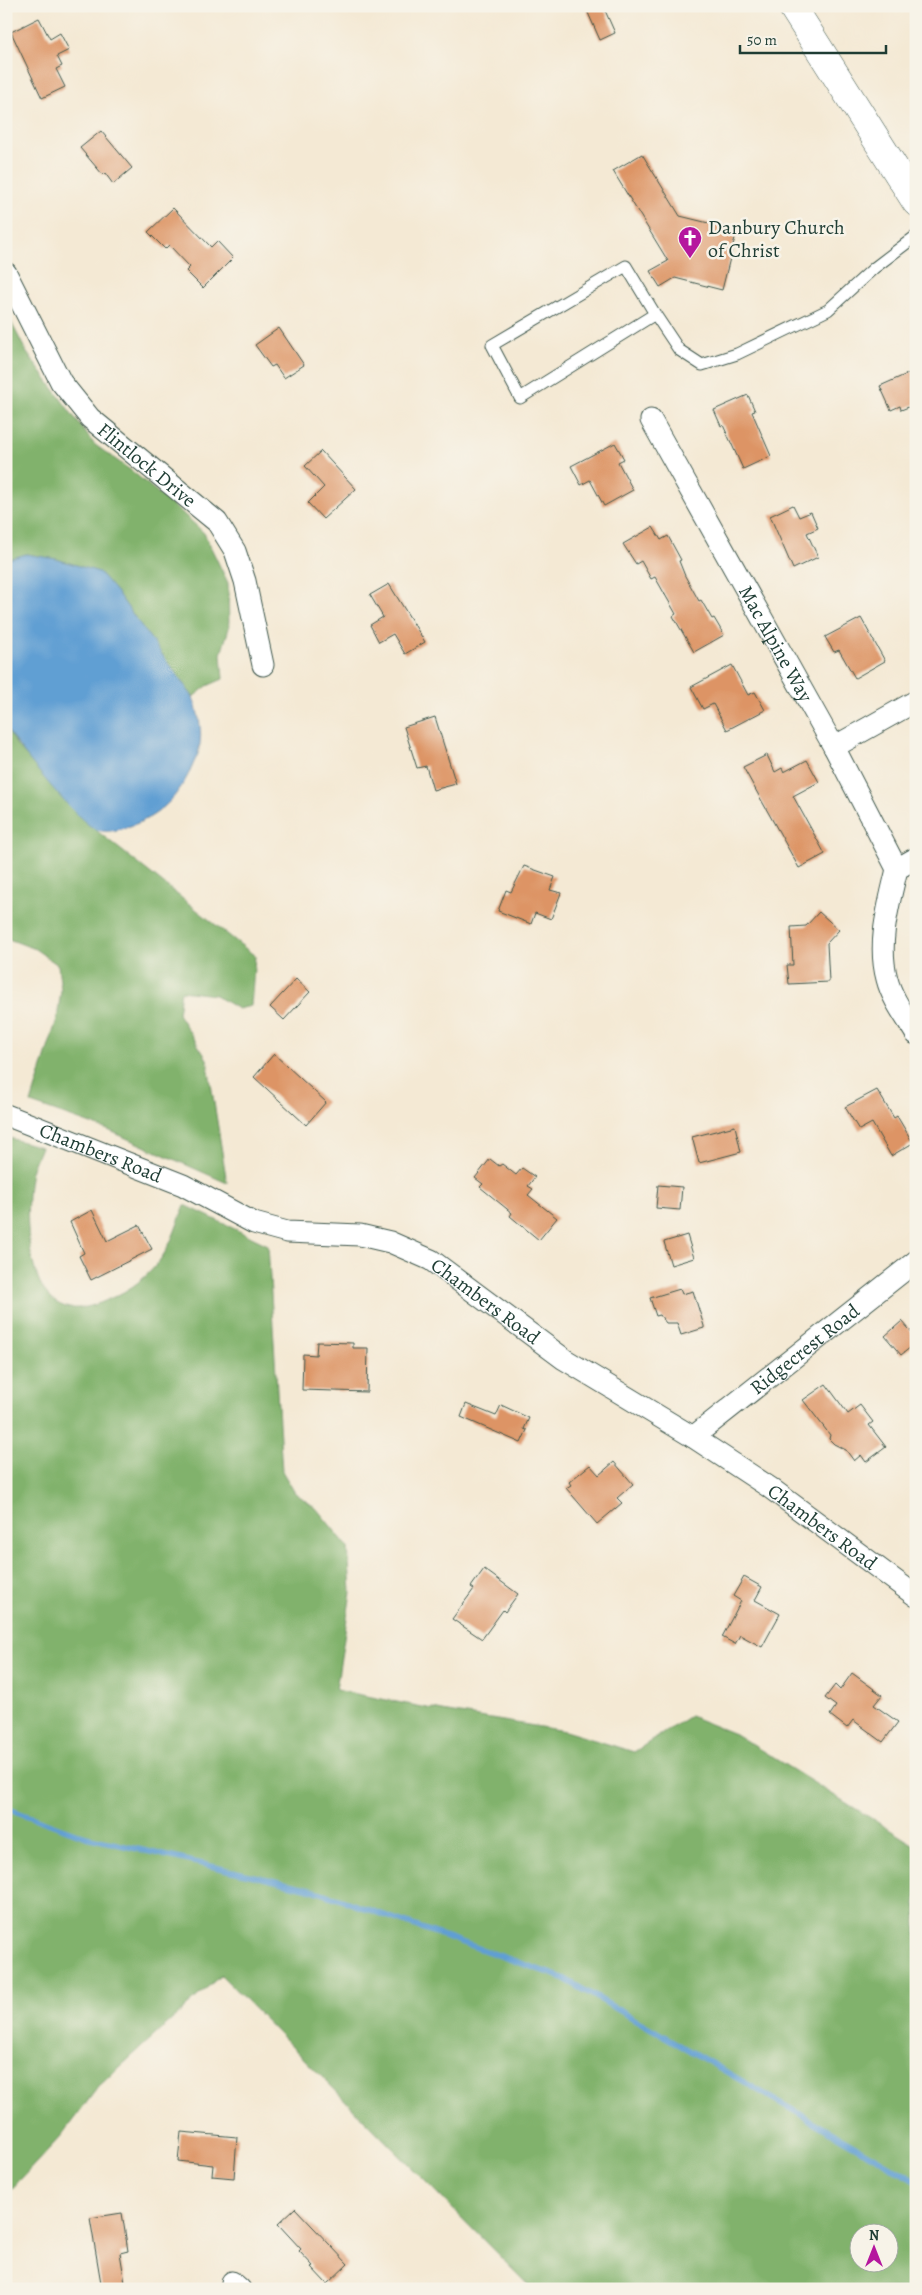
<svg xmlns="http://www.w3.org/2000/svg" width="922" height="2295" font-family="Alegreya,serif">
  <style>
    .forest { fill: #81b26c; stroke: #507850; fill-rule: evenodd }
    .water { fill: #619fd3; stroke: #406e84 }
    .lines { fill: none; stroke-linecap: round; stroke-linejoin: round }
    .stream { stroke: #619fd3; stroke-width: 5.5 }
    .building { fill: #dd9465 }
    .service-casing { stroke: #3f574c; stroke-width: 13 }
    .minor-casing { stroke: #3f574c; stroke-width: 23 }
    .secondary-casing { stroke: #3f574c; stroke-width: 29 }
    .service { stroke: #fff; stroke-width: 11 }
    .minor { stroke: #fff; stroke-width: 21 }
    .secondary { stroke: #fff; stroke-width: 28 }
    .labels { text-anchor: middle; stroke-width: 5; stroke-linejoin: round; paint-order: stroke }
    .poi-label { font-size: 20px; fill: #1f3d34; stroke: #f7f3e8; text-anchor: start }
    .street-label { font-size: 20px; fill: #1f3d34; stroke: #f7f3e8 }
  </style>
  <rect width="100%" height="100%" fill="#f7f3e8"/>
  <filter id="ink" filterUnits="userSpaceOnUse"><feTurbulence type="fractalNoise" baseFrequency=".02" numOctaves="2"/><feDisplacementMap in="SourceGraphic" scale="10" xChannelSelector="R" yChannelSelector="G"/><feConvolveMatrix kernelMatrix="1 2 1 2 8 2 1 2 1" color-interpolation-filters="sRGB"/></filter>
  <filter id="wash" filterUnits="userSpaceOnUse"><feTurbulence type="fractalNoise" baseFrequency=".0096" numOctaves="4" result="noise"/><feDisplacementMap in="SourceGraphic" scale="20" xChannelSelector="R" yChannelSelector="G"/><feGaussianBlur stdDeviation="1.12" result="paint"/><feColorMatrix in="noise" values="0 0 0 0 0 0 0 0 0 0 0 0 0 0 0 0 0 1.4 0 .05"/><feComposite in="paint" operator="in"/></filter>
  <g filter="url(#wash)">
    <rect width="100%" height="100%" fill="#f4e9d4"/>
    <path class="forest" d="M 6,312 L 27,353 L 94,444 L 133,472 L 188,518 L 204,533 L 228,583 L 229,628 L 221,654 L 223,679 L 207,686 L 193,697 L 118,594 L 99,572 L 56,559 L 27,554 L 6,560 Z
      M 6,728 L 18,747 L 92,827 L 255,956 L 251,1006 L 238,1009 L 215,995 L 181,991 L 178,1014 L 207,1059 L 227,1183 L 108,1130 L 31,1103 L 57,1019 L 61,990 L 58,965 L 35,949 L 6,938 Z
      M 6,1137 L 41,1147 C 38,1155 33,1164 31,1172 C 24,1206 23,1305 73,1308 C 83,1309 100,1304 109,1299 C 131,1290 151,1275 164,1254 C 173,1240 178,1221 185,1205 L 268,1245 L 282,1471 L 295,1493 L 316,1508 L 348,1547 L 351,1592 L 336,1690 L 448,1712 L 565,1731 L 634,1752 L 690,1716 L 735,1734 L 916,1846 L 916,2289 L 532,2289 L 221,1975 L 99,2086 L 60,2137 L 6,2195 ZM 860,2232 L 890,2232 L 890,2262 L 860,2262 Z"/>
    <path class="water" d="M 26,554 L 56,559 L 99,572 L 118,594 L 193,697 C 199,715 203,731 199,750 C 198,756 194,761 192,767 C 178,797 160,817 127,827 C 118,830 107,833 97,830 C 79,824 17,746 6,728 L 6,560 Z"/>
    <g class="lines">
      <path class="stream" d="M 6,1808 L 86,1837 L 310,1889 L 563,1978 L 916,2181"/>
    </g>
    <g id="blocks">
      <path class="building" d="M 585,6 L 603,6 L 615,33 L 600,40 Z
        M 39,18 L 50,39 L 60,33 L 69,50 L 57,56 L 62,66 L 56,69 L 65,87 L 42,98 L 11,32 Z
        M 101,131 L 132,168 L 113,184 L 105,173 L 103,175 L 80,148 Z
        M 642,154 L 680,216 L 733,229 L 736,234 L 722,290 L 675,278 L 660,287 L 650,271 L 668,261 L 613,171 Z
        M 173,208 L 211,247 L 217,241 L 233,258 L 203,288 L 186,271 L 190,267 L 169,245 L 165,249 L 148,232 Z
        M 279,328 L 304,365 L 284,378 L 275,365 L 271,367 L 255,345 Z
        M 916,370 L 916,404 L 901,410 L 900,406 L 891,410 L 880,386 Z
        M 748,395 L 755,411 L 752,412 L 771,456 L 743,469 L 723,425 L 721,426 L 714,410 Z
        M 615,443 L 624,459 L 618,462 L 633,490 L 604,506 L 590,480 L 581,485 L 571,466 Z
        M 321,451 L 356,489 L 323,519 L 308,503 L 324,487 L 305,466 Z
        M 793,505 L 799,517 L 811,512 L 818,528 L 807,533 L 818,557 L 793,569 L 770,516 Z
        M 653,527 L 661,540 L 668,536 L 681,560 L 679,561 L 685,576 L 699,601 L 701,600 L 712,619 L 714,618 L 724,635 L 694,652 L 673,616 L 676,614 L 655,577 L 651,579 L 641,561 L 636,564 L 623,544 Z
        M 389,584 L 425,642 L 405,654 L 393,634 L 379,642 L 370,625 L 383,617 L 370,595 Z
        M 861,618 L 885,661 L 855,678 L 839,650 L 834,652 L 825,637 Z
        M 732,665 L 748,695 L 755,692 L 765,710 L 727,730 L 713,704 L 703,709 L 691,687 Z
        M 435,717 L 456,784 L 433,790 L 426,766 L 417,768 L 404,727 Z
        M 767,755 L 775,772 L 782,768 L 784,772 L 807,760 L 819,782 L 793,796 L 825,854 L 799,868 L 743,767 Z
        M 524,866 L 555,877 L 550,890 L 561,893 L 551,919 L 535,913 L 531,924 L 498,911 L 506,890 L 511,892 Z
        M 819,912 L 839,930 L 827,943 L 829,982 L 789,984 L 787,965 L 793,965 L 791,927 L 806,926 Z
        M 296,979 L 310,992 L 284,1020 L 270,1007 Z
        M 274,1054 L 326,1102 L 306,1125 L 254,1077 Z
        M 877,1090 L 894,1118 L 897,1116 L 913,1143 L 891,1156 L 872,1123 L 859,1130 L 845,1107 Z
        M 735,1126 L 741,1152 L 699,1163 L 692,1137 Z
        M 490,1159 L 499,1166 L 502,1164 L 516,1175 L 522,1168 L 535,1177 L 528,1186 L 533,1189 L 528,1195 L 557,1218 L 539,1240 L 510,1216 L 512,1213 L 480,1187 L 483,1184 L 475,1178 Z
        M 658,1185 L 682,1187 L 680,1210 L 656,1208 Z
        M 92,1210 L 107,1241 L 139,1225 L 152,1249 L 91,1280 L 79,1256 L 84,1253 L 70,1222 Z
        M 687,1235 L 694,1258 L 671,1265 L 664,1242 Z
        M 680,1289 L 682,1294 L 693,1291 L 704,1326 L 704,1328 L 681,1335 L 677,1323 L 666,1323 L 660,1315 L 656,1316 L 650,1298 Z
        M 902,1321 L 916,1337 L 916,1343 L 901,1355 L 885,1336 Z
        M 317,1342 L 353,1343 L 353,1348 L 368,1348 L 367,1392 L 302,1390 L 303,1354 L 316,1355 Z
        M 826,1384 L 848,1414 L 860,1405 L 873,1422 L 869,1425 L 886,1447 L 866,1462 L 861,1455 L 854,1461 L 846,1450 L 834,1444 L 829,1439 L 830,1435 L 803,1400 Z
        M 466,1404 L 496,1416 L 501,1405 L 529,1418 L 524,1429 L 527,1430 L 521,1443 L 461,1417 Z
        M 614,1462 L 633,1484 L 617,1498 L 622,1503 L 597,1524 L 566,1488 L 571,1485 L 569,1482 L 590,1465 L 599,1475 Z
        M 484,1569 L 518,1594 L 505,1612 L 503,1610 L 482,1639 L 452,1619 L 474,1589 L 471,1587 Z
        M 744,1577 L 762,1587 L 755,1600 L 780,1614 L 762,1647 L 740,1635 L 735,1644 L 722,1637 L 741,1601 L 733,1596 Z
        M 852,1673 L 882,1695 L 874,1705 L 898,1722 L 883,1742 L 853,1720 L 847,1728 L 830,1715 L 836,1706 L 825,1698 L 835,1685 L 840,1690 Z
        M 181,2132 L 237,2137 L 234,2178 L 212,2176 L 213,2165 L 178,2161 Z
        M 295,2208 L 348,2264 L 327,2284 L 311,2267 L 313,2266 L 299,2251 L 301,2249 L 278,2224 Z
        M 122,2213 L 128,2251 L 120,2253 L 126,2289 L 102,2289 L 90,2218 Z"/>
    </g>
  </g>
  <g filter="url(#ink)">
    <use href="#blocks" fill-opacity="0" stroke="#3f574c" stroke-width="1"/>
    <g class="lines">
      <g class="service-casing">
        <path id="service" d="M 655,314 L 520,398 L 492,345 L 626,266 L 655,314 L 679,350 L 702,365 L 737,354 L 828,310 L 874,268 L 916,236"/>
      </g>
      <g class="minor-casing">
        <g id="minor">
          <path id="s1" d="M 6,273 L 61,382 L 90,418 L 217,522 L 235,551 L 245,581 L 263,665"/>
          <path id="s2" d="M 651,420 L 834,747 L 897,869"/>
          <path d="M 834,747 L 916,701"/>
          <path d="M 916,858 L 897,869 C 889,904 877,943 887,979 C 892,999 906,1017 916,1034"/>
          <path id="s3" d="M 6,1115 L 183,1185 L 254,1223 L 287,1232 L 360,1235 L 390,1242 L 431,1260 L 564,1359 L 693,1437 L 769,1487 L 916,1596"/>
          <path id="s4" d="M 693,1437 L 916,1261"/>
          <path d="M 232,2282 L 240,2289"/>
        </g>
      </g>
      <g class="secondary-casing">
        <path id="secondary" d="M 792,6 L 916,202"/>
      </g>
      <use href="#service" class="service"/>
      <use href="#minor" class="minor"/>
      <use href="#secondary" class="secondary"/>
    </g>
  </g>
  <defs>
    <g id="church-pin" transform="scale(1.25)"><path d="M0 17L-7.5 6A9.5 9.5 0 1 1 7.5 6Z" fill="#b5179e" stroke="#f7f3e8"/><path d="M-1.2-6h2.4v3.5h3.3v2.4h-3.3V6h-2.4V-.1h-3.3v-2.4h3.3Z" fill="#fff"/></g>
  </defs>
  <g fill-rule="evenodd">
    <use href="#church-pin" x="690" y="238"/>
  </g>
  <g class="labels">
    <g class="poi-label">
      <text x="708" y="234">Danbury Church<tspan x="708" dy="23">of Christ</tspan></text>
    </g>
    <g class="street-label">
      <text dy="7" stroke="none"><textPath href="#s1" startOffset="242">Flintlock Drive</textPath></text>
      <text dy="7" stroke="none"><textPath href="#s2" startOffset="256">Mac Alpine Way</textPath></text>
      <text dy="7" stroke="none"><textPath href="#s3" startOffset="102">Chambers Road</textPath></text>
      <text dy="7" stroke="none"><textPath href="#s3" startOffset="522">Chambers Road</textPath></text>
      <text dy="7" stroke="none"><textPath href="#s4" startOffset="142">Ridgecrest Road</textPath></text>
      <text dy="7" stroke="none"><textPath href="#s3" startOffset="928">Chambers Road</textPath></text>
    </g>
  </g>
  <rect width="922" height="2295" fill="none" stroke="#f7f3e8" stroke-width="25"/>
  <g transform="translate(874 2248)"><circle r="24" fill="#f7f3e8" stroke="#a1aaa0"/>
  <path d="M0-4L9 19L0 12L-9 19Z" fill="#b5179e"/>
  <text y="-8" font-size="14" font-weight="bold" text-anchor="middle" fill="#1f3d34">N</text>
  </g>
  <path d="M740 45v8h146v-8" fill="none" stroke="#1f3d34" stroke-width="2.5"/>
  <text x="747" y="45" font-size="15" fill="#1f3d34" stroke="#f7f3e8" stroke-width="4" paint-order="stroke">50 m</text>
</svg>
